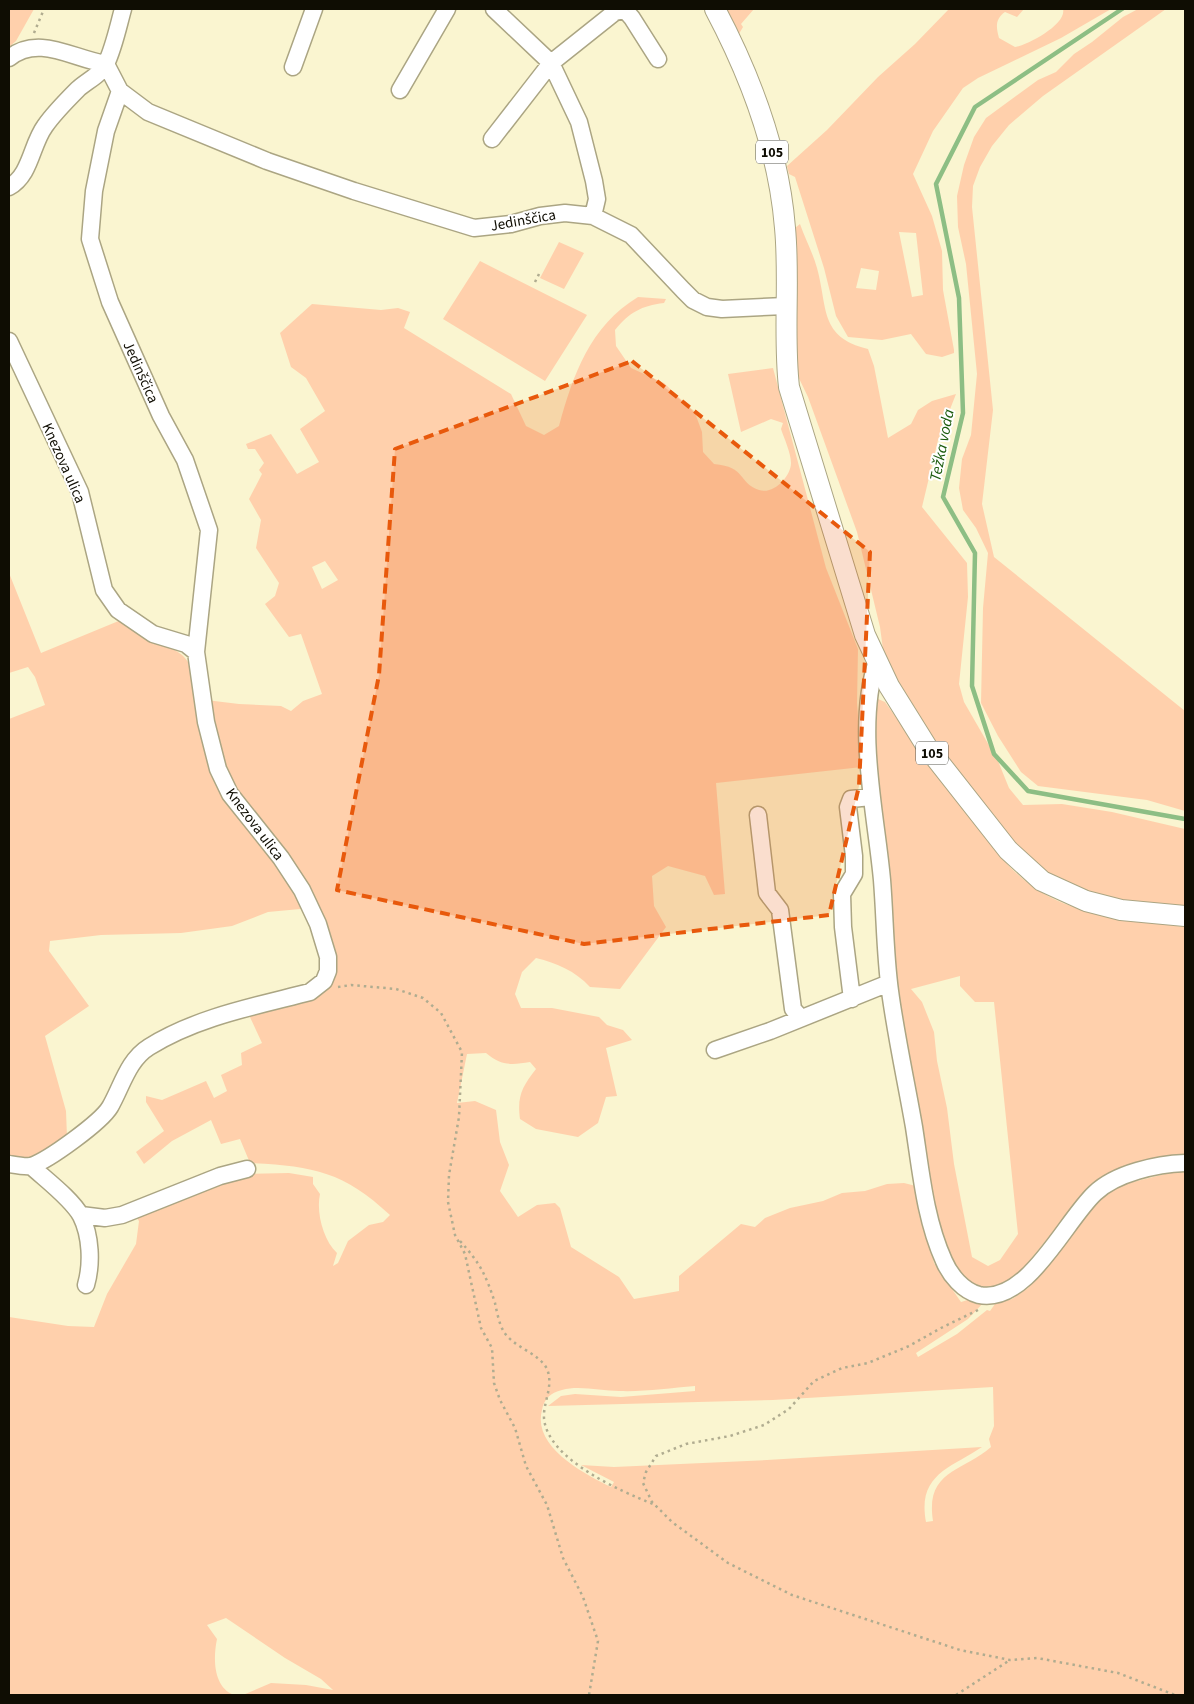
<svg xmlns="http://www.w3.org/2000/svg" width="1194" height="1704" font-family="'Source Sans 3',sans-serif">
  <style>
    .green { fill: #ffd0ac; fill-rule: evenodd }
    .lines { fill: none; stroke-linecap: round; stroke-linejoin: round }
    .stream { stroke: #8dbe84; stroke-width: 4.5 }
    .minor-casing { stroke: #aba583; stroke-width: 19 }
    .major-casing { stroke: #aba583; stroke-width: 22 }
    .path { stroke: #b0ac90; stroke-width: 2.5; stroke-dasharray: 2.5 4; stroke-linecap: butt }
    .minor { stroke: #fff; stroke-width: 16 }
    .major { stroke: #fff; stroke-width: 20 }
    .marked { fill: #e8590c; fill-opacity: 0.2; stroke: #e8590c; stroke-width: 4; stroke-dasharray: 10 6; stroke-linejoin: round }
    .labels { text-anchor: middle; stroke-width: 4; stroke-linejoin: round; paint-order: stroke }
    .shield { fill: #fff; stroke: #57564f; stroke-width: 1 }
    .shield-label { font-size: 14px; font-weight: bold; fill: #0f0d03 }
    .street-label { font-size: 15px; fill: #0f0d03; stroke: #fff }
    .water-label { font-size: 16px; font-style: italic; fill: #1b5b0d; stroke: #fff }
  </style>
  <rect width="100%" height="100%" fill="#faf5d0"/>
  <path class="green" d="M 9,9 L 34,9 L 16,41 L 9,47 Z
    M 721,9 L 754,9 L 741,24 L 743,27 L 736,39 Z
    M 949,9 L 1024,9 L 1017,17 L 1005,12 C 995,19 996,27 999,38 L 1015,47 C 1028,45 1067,24 1063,9 L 1111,9 L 1061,38 L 978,78 L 963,88 L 933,131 L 913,174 L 932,216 L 942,251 L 943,290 L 954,350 L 954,353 L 942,357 L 926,354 L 911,334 L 882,340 L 848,337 L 836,316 L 824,268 L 795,177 L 789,174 L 787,166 L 827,130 L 878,77 L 915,44 ZM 899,232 L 916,233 L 923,295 L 912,297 ZM 861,268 L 879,271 L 876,290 L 856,288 Z
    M 1138,9 L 1166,9 L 1043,96 L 1009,125 L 992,146 L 980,167 L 973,186 L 972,207 L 993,410 L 982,504 L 994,557 L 1185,711 L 1185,811 L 1147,800 L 1038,786 L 1021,772 L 998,736 L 981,703 L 983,608 L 988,553 L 976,528 L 963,510 L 959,488 L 962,459 L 971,435 L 977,374 L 966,264 L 958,227 L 957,196 L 964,165 L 974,137 L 986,118 L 1038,80 L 1056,72 L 1074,54 L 1092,42 L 1123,17 Z
    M 800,224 C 805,239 813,253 817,268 C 828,308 819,337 868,349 L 874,366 L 888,438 L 911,424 L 918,410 L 932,401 L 956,394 L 938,440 L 922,507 L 967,563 L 968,597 L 959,684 L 964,702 L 998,761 L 1009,788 L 1023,805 L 1062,804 L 1112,812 L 1185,829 L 1185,909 C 1120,901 1076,898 1023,855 L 928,733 L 885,664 L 880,627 L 857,532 L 808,397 L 794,368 L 795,228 Z
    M 559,242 L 584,253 L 564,289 L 540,278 Z
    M 480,261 L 587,315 L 545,381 L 443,319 Z
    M 638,297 L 666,299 L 664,303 C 641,306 630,312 615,330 L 616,346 L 631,368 L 664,383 L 695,413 L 702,432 L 703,452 L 714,464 C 747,467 737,482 759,490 C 774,495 791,476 791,463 C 791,453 784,438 781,429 L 783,423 L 771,419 L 741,432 L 728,374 L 773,368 L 826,568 L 858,649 L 857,703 L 862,767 L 716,783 L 725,894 L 714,895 L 705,876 L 668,866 L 652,876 L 654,906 L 666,927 L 620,989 L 590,987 C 575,971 557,963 536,958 L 522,972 L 515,994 L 521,1008 L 552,1008 L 599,1017 L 607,1025 L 623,1030 L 632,1040 L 606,1048 L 617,1096 L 606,1097 L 598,1123 L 578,1137 L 536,1129 L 520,1119 C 517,1096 522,1087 536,1069 L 530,1062 C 512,1065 501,1066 486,1053 L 467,1054 L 457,1103 L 475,1101 L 496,1110 L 500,1142 L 509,1165 L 500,1191 L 518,1217 L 537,1205 L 555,1203 L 560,1208 L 571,1247 L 619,1277 L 634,1299 L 679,1291 L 679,1276 L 741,1224 L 755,1227 L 765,1218 L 790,1208 L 823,1201 L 842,1193 L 865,1191 L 887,1184 L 904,1183 L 920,1187 L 934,1263 L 961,1302 L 971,1299 L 985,1301 L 968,1319 L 916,1353 L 918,1357 L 957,1334 L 987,1310 L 990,1311 L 995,1304 L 1012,1299 L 1028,1288 L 1044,1264 L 1100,1197 L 1113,1187 L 1185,1169 L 1185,1695 L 243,1695 L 271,1683 L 306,1685 L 333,1690 L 321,1679 L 285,1658 L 226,1618 L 207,1625 L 217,1639 C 213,1658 213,1687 234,1695 L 9,1695 L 9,1317 L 68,1326 L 94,1327 L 107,1294 L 136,1244 L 139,1221 L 136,1217 L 244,1174 L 289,1173 L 313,1177 L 313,1184 L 320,1194 C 316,1212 323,1240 337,1253 L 333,1266 L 338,1263 L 348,1241 L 369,1225 L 383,1222 L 390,1215 C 343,1171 312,1166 250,1163 L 240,1139 L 221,1144 L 211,1120 L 172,1141 L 144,1164 L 136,1152 L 164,1131 L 146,1102 L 146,1096 L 162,1100 L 206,1081 L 214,1098 L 227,1091 L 221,1075 L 242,1065 L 241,1053 L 262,1043 L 249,1015 L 317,998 L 333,982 L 332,950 L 233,791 L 206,700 L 239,704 L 281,706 L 291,711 L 303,701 L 322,694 L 301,634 L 289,637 L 265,604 L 275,596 L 279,583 L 256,548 L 261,520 L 249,499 L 262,474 L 259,470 L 264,463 L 255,449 L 248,449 L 246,444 L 271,434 L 297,474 L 319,462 L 300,429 L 325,411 L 306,378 L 291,367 L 280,333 L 312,304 L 381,310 L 398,308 L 410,312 L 404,328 L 511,394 L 526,426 L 544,435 L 559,426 C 573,375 590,326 638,297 ZM 325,561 L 338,580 L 322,589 L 312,567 ZM 695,1386 L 695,1391 L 621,1397 L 575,1394 L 561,1396 L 548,1406 L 773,1400 L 993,1387 L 994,1426 L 989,1439 L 991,1447 C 963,1472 925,1470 933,1521 L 926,1522 C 917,1474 951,1468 982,1447 L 767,1460 L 614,1467 L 581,1465 L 614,1482 L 611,1487 C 585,1474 532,1447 542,1410 C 544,1399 550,1393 562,1390 C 579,1385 601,1391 619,1391 C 644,1392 670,1388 695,1386 Z
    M 9,573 L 41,653 L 121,620 C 130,628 139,636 150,642 C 166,648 178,647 188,662 L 204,737 L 255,834 L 302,904 L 300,909 L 268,912 L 232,926 L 181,933 L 101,935 L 50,941 L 49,951 L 89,1006 L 45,1036 L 66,1111 L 67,1137 C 49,1150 32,1162 9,1157 L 9,719 L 45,705 L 35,677 L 28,667 L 9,673 Z
    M 878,699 L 885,702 C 914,742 941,781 971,819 C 993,848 1015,879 1048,896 C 1090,918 1140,921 1185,927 L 1185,1159 L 1078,1201 L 1017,1276 L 1003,1286 L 976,1288 L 956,1272 L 934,1223 L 902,1015 L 895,993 L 876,785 L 874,703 ZM 960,976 L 960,986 L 975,1002 L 994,1002 L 1018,1234 L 1000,1260 L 988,1266 L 972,1257 L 954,1164 L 947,1108 L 937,1061 L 934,1032 L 922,1002 L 911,989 Z"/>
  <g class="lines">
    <path class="stream" d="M 1122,9 L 975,107 L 936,184 L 959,298 L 963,413 L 943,497 L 975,553 L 972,686 L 994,754 L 1028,791 L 1185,819"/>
    <g class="minor-casing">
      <path id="minor" d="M 494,9 L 551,63 L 579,122 L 594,181 L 597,199 L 593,216
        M 9,58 C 39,34 73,59 106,64 L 120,91 L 148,112 L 267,161 L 354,191 L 474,228 L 511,224 L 540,216 L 565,213 L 593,216 L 631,235 L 683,290 L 693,300 L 707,307 L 722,309 L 785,306
        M 293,67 L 314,9
        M 400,90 L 447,9
        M 492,139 L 551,63 L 615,12 L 625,10 L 632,18 L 658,59
        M 9,187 C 31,175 31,145 45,126 C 54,113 66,101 78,89 C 87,81 100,75 106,64 C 114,47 118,27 123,9
        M 9,341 L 80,492 L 104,590 L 118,610 L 153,634 L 186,644 L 196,652
        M 877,661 C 855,727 876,813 882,880 C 885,917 885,955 890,991 C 896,1036 906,1081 914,1127 C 921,1172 925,1219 944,1261 C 950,1275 963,1291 979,1295 C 1027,1305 1065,1221 1095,1193 C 1116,1173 1157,1164 1185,1163
        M 758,815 L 767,893 L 780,910 L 793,1009 L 801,1018
        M 852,999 L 843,927 L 842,894 L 854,874 L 854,856 L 848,807 L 851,799 L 871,797
        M 715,1050 L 770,1031 L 889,983
        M 9,1164 C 15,1165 25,1167 31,1166 C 49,1160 101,1122 110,1107 C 122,1086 128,1060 149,1047 C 197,1017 256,1006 310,992 L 324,981 L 328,971 L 328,957 L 318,924 L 302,890 L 281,858 L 230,794 L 218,769 L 206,722 L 196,652 L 209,530 L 185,460 L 161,416 L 110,302 L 90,239 L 94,191 L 106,131 L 120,91
        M 31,1166 C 45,1179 72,1199 81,1216 C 91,1236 92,1264 86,1285
        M 81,1215 L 105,1218 L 122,1215 L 220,1176 L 247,1169"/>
    </g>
    <g class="major-casing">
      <path id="major" d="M 715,9 C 751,77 779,151 785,228 C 790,281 783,334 789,387 L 865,635 L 889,686 L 927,747 L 1008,850 L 1042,881 L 1086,901 L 1121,910 L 1185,916"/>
    </g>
    <path class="path" d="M 34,33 L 44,9
      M 535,282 L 539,274
      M 338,987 L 351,985 L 396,989 L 423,998 L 441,1013 L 462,1052 L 459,1117 L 449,1175 L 448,1202 L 455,1235 L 465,1254 L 481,1328 L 492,1348 L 494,1383 L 500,1400 L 515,1428 L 526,1466 L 547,1505 L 563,1558 L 583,1597 L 598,1641 L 589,1695
      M 460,1241 C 480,1263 486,1275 495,1303 C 497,1312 499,1324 504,1332 C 513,1347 539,1353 547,1369 C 554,1386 543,1402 544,1418 C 547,1459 620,1491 653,1504
      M 978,1310 L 941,1328 L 909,1346 L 868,1363 L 842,1368 L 814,1381 L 789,1409 L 764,1425 L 730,1436 L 686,1444 L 656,1456 L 646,1472 L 643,1483 L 652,1502 L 672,1522 L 728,1563 L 792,1595 L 960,1650 L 1010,1660 L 1037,1658 L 1118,1673 L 1175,1695
      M 956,1695 L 1010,1660"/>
    <use href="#minor" class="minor"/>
    <use href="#major" class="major"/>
  </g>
  <path class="marked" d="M 632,361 L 870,552 L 859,786 L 829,915 L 584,944 L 337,890 L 379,675 L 395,449 Z"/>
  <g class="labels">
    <g class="shield">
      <rect x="756" y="140.5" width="32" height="23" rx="4"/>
      <rect x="916" y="741.5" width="32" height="23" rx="4"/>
    </g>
    <g class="shield-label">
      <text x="772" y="157">105</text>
      <text x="932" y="758">105</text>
    </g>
    <g class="street-label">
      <text transform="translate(523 220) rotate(-10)" y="5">Jedinščica</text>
      <text transform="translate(141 372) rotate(66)" y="5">Jedinščica</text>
      <text transform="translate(64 463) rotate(66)" y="5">Knezova ulica</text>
      <text transform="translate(255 824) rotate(53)" y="5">Knezova ulica</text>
    </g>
    <g class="water-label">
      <text transform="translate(941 445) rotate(-79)" y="6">Težka voda</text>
    </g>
  </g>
  <rect width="1194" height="1704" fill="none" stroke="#0f0d03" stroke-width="20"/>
</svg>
